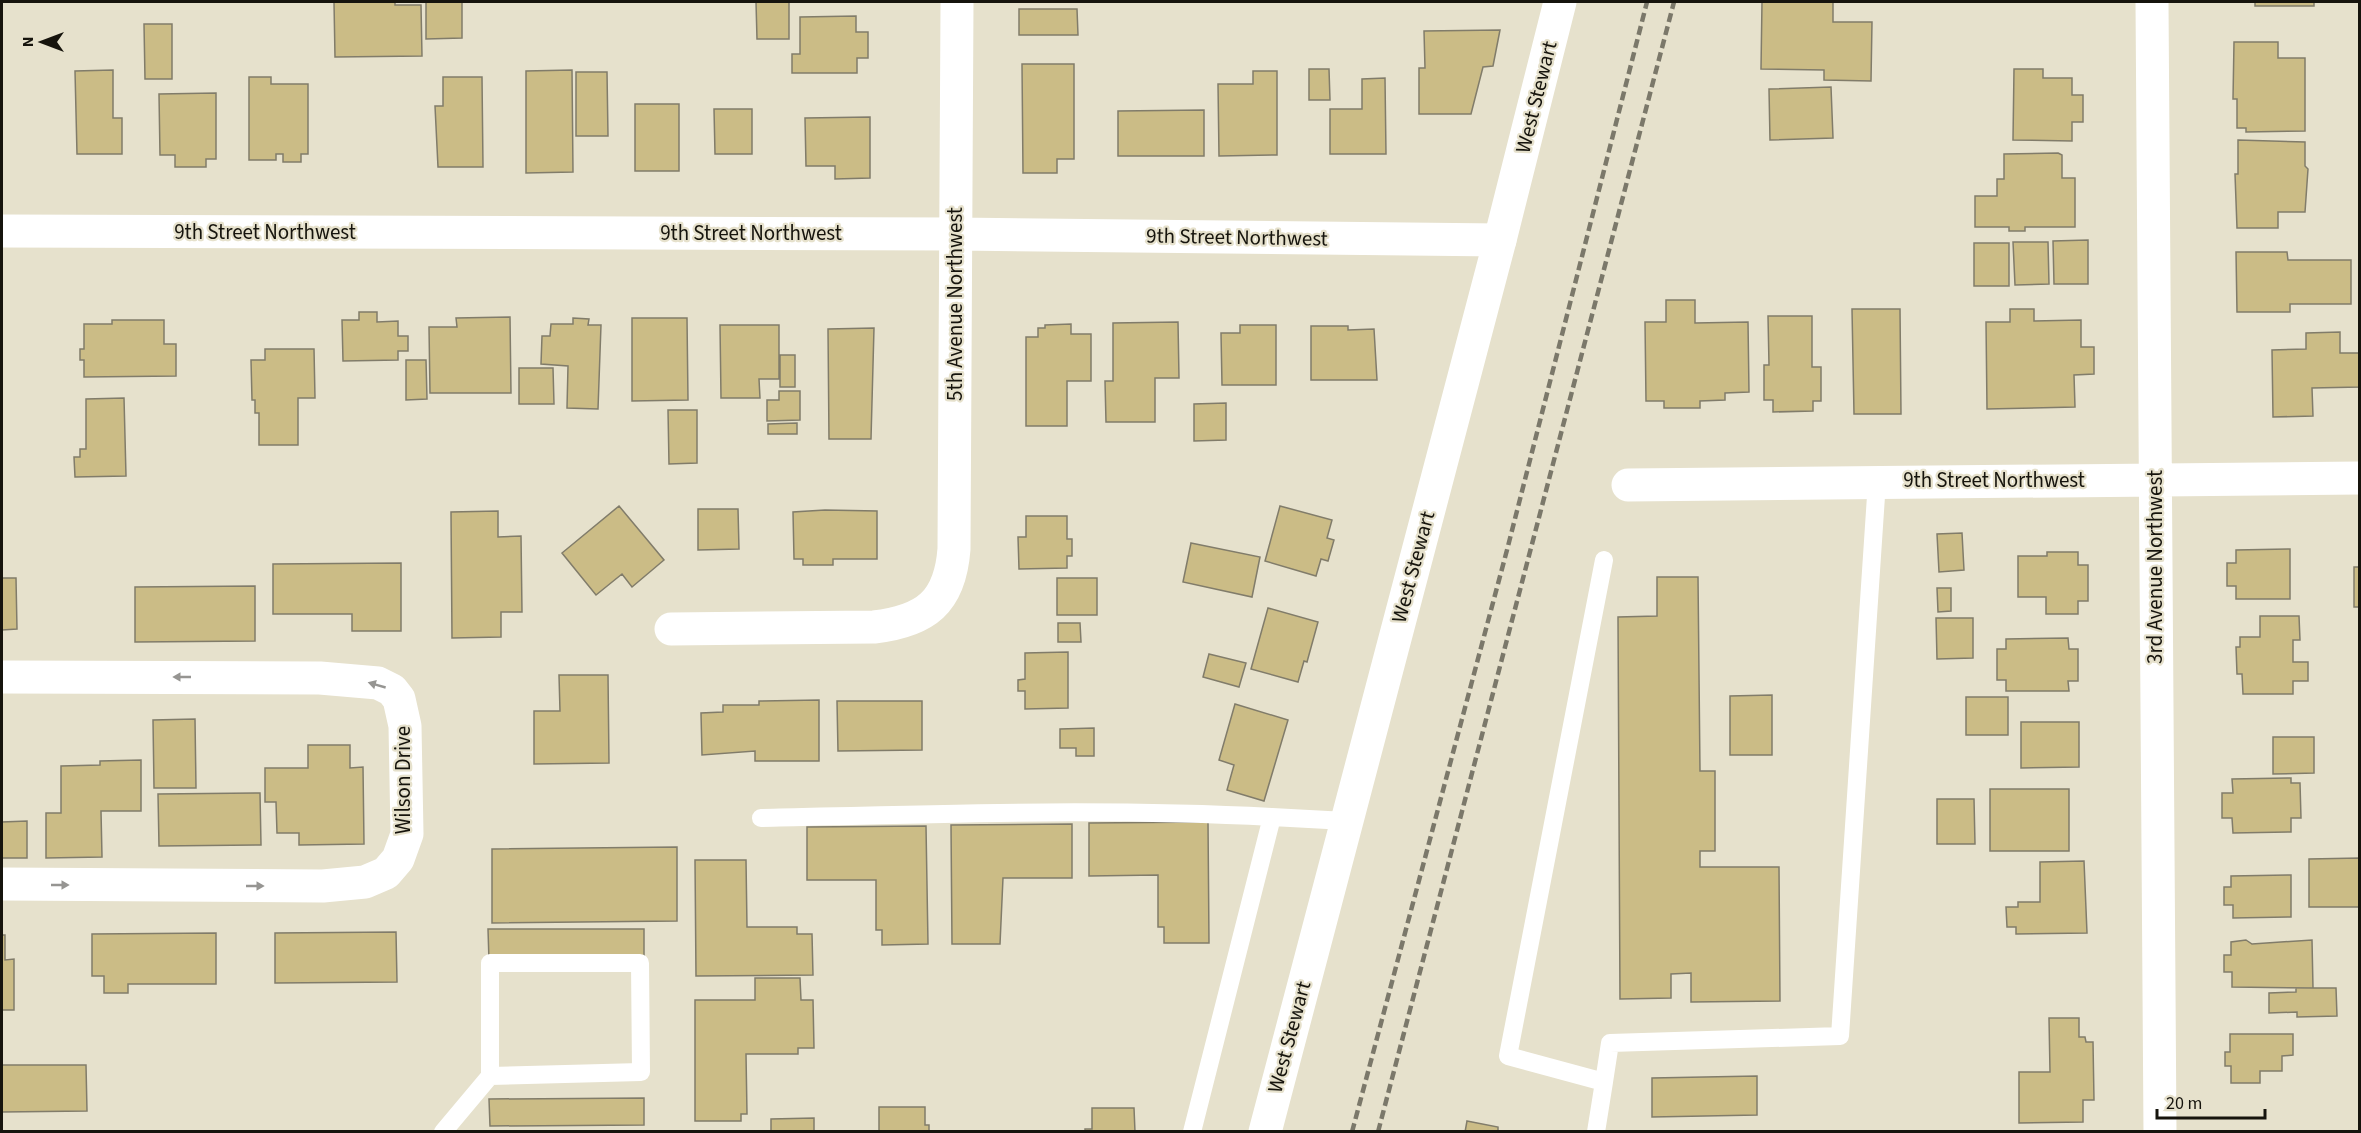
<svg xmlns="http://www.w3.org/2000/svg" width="2361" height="1133" font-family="'Source Sans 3',sans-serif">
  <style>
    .building { fill: #cbbc86; stroke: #817c6a; stroke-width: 1.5 }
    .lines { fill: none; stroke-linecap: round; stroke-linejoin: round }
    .service { stroke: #fff; stroke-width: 18 }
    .minor { stroke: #fff; stroke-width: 33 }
    .tertiary { stroke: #fff; stroke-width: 33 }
    .rail { stroke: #7b786a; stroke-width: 4.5; stroke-dasharray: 9 4.5; stroke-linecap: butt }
    .oneway { fill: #969592 }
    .labels { text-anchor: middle; stroke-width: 4.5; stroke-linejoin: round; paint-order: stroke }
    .street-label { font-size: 21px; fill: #16140d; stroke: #e6e1cc }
  </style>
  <rect width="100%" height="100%" fill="#e6e1cc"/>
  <path class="building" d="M 334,2 L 395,2 L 395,5 L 421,5 L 422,56 L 335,57 Z
    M 426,2 L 462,2 L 462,38 L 426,39 Z
    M 756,2 L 789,2 L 789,39 L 757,39 Z
    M 1762,2 L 1845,2 L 1833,2 L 1833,22 L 1872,22 L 1871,81 L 1824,80 L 1824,70 L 1761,69 Z
    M 2255,2 L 2314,2 L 2314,6 L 2255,6 Z
    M 1019,9 L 1077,9 L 1078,35 L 1019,35 Z
    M 856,16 L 856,32 L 868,32 L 868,58 L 857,58 L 857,73 L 792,73 L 792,54 L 800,54 L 800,17 Z
    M 144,24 L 172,24 L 172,79 L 145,79 Z
    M 1500,30 L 1493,66 L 1483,67 L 1471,114 L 1419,114 L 1419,68 L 1425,68 L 1424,31 Z
    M 2234,42 L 2278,42 L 2278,58 L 2305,58 L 2305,131 L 2246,132 L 2246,128 L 2237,128 L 2237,99 L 2233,99 Z
    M 1022,64 L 1074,64 L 1074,159 L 1057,159 L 1057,173 L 1023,173 Z
    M 1309,69 L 1329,69 L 1330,100 L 1309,100 Z
    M 2014,69 L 2043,69 L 2043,78 L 2072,78 L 2072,95 L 2083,95 L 2083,122 L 2072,122 L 2072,141 L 2013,140 Z
    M 113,70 L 113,118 L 122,118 L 122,154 L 77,154 L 75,71 Z
    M 572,70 L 573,172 L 526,173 L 526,71 Z
    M 1253,71 L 1277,71 L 1277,155 L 1219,156 L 1218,84 L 1253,84 Z
    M 576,72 L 607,72 L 608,136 L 576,136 Z
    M 249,77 L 271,77 L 271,84 L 308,84 L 308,154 L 301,154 L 301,162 L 283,162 L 283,154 L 276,154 L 276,160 L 249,160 Z
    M 443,77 L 482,77 L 483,167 L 438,167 L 435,106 L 443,106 Z
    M 1385,78 L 1386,154 L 1330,154 L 1330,109 L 1362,109 L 1362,79 Z
    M 1831,87 L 1833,138 L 1770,140 L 1769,89 Z
    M 216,93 L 216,159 L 206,159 L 206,167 L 175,167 L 175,155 L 160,155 L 159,94 Z
    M 635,104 L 679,104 L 679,171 L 635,171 Z
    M 714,109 L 752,109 L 752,154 L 715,154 Z
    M 1204,110 L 1204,156 L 1118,156 L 1118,111 Z
    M 870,117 L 870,178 L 835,179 L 835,166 L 806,166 L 805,118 Z
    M 2238,140 L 2305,142 L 2305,166 L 2308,169 L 2305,212 L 2278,212 L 2278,228 L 2237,228 L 2235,174 L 2238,174 Z
    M 2058,153 L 2062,155 L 2062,178 L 2075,178 L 2075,227 L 2025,227 L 2025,231 L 2009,231 L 2009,227 L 1975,227 L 1975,196 L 1997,196 L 1997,179 L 2004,179 L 2004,154 Z
    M 2088,240 L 2088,284 L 2054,284 L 2053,241 Z
    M 2013,242 L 2048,242 L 2049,284 L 2015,285 Z
    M 1974,243 L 2009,243 L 2009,286 L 1974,286 Z
    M 2236,252 L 2287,252 L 2288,260 L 2351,260 L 2351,304 L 2290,304 L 2290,312 L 2237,312 Z
    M 1666,300 L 1695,300 L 1695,323 L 1748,322 L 1749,392 L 1725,393 L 1725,400 L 1700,401 L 1700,408 L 1664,408 L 1664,401 L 1646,401 L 1645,322 L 1666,322 Z
    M 1852,309 L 1900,309 L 1901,414 L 1854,414 Z
    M 2010,309 L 2034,309 L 2034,321 L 2081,320 L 2081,347 L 2094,347 L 2094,374 L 2074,375 L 2075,407 L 1987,409 L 1986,322 L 2010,322 Z
    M 359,312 L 377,312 L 377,322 L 398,321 L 398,336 L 408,336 L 408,351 L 398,351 L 398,360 L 343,361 L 342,320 L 359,320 Z
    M 1768,316 L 1812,316 L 1812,367 L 1821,367 L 1821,401 L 1813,401 L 1813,411 L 1773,412 L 1773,400 L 1764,400 L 1764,365 L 1769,365 Z
    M 510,317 L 511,393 L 430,393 L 429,327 L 457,327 L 456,318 Z
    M 573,318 L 589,319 L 588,325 L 601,325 L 598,409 L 567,408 L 568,366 L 541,364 L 542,336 L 550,336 L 551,324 L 573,324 Z
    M 632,318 L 687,318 L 688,400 L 632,401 Z
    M 112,320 L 164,320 L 164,344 L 176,344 L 176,376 L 84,377 L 84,360 L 80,360 L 80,349 L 84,349 L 84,324 L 112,324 Z
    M 1178,322 L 1179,378 L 1155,378 L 1155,422 L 1106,422 L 1105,381 L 1113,381 L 1113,323 Z
    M 1071,324 L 1071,334 L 1091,334 L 1091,381 L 1067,381 L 1067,426 L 1026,426 L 1026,337 L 1038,337 L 1038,328 L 1045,328 L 1045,325 Z
    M 720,325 L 779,325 L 779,379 L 759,379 L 760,398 L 721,398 Z
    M 1240,325 L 1276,325 L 1276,385 L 1222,385 L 1221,333 L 1240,333 Z
    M 1311,326 L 1348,326 L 1348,330 L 1374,329 L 1377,380 L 1311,380 Z
    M 874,328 L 871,439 L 829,439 L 828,329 Z
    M 2340,332 L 2340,353 L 2360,353 L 2360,387 L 2312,388 L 2313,416 L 2273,417 L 2272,350 L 2306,349 L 2306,333 Z
    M 265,349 L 314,349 L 315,398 L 298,398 L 298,445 L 259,445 L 259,413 L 255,413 L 255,400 L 252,400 L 251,360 L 265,360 Z
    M 780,355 L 795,355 L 795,387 L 780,387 Z
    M 406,360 L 426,360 L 427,399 L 406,400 Z
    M 519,368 L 553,368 L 554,404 L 519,404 Z
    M 779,391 L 800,391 L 800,420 L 767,421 L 767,400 L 779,400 Z
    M 124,398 L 126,476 L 75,477 L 74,457 L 80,457 L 80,449 L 86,449 L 86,399 Z
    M 1226,403 L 1226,440 L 1194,441 L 1194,404 Z
    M 668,410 L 697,410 L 697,463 L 669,464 Z
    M 797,423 L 797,434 L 768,434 L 768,424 Z
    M 619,506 L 664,560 L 632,587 L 622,574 L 596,595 L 562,553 Z
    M 1280,506 L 1332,520 L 1327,538 L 1334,540 L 1328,561 L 1321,559 L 1316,576 L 1265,561 Z
    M 698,509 L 738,509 L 739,549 L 698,550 Z
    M 825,510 L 877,511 L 877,559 L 833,559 L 833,565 L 803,565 L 803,559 L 794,559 L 793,512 Z
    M 498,511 L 498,537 L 521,536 L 522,612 L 501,612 L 501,637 L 452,638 L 451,512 Z
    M 1026,516 L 1067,516 L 1067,539 L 1072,539 L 1072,556 L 1067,556 L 1067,568 L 1019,569 L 1018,537 L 1026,537 Z
    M 1962,533 L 1964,570 L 1939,572 L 1937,534 Z
    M 1191,543 L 1260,557 L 1252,597 L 1183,582 Z
    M 2290,549 L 2290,599 L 2236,599 L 2236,586 L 2227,586 L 2227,563 L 2236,563 L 2236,550 Z
    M 2047,552 L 2078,552 L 2078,565 L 2088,565 L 2088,601 L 2078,601 L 2078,614 L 2046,614 L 2046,597 L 2018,597 L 2018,556 L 2047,556 Z
    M 401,563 L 401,631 L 352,631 L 352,614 L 273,614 L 273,564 Z
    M 2354,567 L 2360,567 L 2360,607 L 2354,607 Z
    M 1657,577 L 1698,577 L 1700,771 L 1715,771 L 1715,851 L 1700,851 L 1700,867 L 1779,867 L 1780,1001 L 1691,1002 L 1691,973 L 1671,974 L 1671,998 L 1620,999 L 1618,617 L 1657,616 Z
    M 2,578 L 16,578 L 17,629 L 2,630 Z
    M 1057,578 L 1097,578 L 1097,615 L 1057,615 Z
    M 255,586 L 255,641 L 135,642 L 135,587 Z
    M 1937,588 L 1951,588 L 1951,611 L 1938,612 Z
    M 1268,608 L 1318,622 L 1307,662 L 1304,661 L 1298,682 L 1251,669 Z
    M 2260,616 L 2299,616 L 2300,640 L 2293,640 L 2293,662 L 2308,662 L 2308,681 L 2293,681 L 2293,694 L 2243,694 L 2242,674 L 2237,674 L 2236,647 L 2240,647 L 2240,637 L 2260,637 Z
    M 1936,618 L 1973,618 L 1973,658 L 1937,659 Z
    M 1058,623 L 1080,623 L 1081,642 L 1058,642 Z
    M 2068,638 L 2069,649 L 2078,649 L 2078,681 L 2068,681 L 2069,691 L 2006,691 L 2006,680 L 1997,680 L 1997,649 L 2006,649 L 2006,639 Z
    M 1068,652 L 1068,708 L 1025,709 L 1025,691 L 1018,691 L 1018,680 L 1025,679 L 1025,653 Z
    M 1209,654 L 1246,663 L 1239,687 L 1203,677 Z
    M 559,675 L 608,675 L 609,763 L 534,764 L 534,711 L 560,711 Z
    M 1772,695 L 1772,755 L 1730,755 L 1730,696 Z
    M 1966,697 L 2008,697 L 2008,735 L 1966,735 Z
    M 819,700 L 819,761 L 755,761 L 755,751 L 702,755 L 701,713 L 723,712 L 723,705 L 759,705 L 759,701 Z
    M 837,701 L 922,701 L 922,750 L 838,751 Z
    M 1235,704 L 1288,720 L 1264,801 L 1227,790 L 1234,765 L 1219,760 Z
    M 195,719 L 196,788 L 154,788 L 153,720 Z
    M 2021,722 L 2079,722 L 2079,767 L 2021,768 Z
    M 1094,728 L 1094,756 L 1076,756 L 1076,748 L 1060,748 L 1060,729 Z
    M 2273,737 L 2314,737 L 2314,773 L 2273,774 Z
    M 308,745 L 350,745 L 350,768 L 363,767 L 364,844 L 299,845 L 299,833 L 277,833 L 276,802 L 265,802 L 265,768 L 308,768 Z
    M 141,760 L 141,811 L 101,811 L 102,857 L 46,858 L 46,813 L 61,813 L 61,766 L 100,765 L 100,761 Z
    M 2291,778 L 2291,783 L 2300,783 L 2301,818 L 2291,818 L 2291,832 L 2233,833 L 2232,818 L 2222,818 L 2222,793 L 2233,793 L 2232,779 Z
    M 1990,789 L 2069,789 L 2069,851 L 1990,851 Z
    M 260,793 L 261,845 L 159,846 L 158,794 Z
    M 1937,799 L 1974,799 L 1975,844 L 1937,844 Z
    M 27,821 L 27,858 L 2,858 L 2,822 Z
    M 1208,822 L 1209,943 L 1164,943 L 1164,927 L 1158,927 L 1158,875 L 1089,876 L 1089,823 Z
    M 1072,824 L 1072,878 L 1003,878 L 1000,944 L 952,944 L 951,825 Z
    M 926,826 L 928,944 L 882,945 L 882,930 L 876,930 L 876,880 L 807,880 L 807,827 Z
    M 677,847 L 677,921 L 492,923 L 492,849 Z
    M 2360,858 L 2360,907 L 2309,907 L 2309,859 Z
    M 695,860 L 746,860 L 747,927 L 797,927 L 797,934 L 812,934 L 813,975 L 696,976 Z
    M 2084,861 L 2087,933 L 2016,934 L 2016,927 L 2007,927 L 2006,907 L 2018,907 L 2018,902 L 2040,902 L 2040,862 Z
    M 2291,875 L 2291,917 L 2233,918 L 2233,905 L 2224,905 L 2224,887 L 2231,887 L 2231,876 Z
    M 488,929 L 644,929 L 644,960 L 489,961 Z
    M 396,932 L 397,982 L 275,983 L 275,933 Z
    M 216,933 L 216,984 L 128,984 L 128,993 L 104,993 L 104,976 L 92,976 L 92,934 Z
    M 2,935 L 5,935 L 5,960 L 14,959 L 14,1010 L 2,1010 Z
    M 2246,940 L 2252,944 L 2312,940 L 2313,988 L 2232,987 L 2232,972 L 2224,972 L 2224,955 L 2231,955 L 2231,942 Z
    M 755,978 L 800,978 L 801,1000 L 813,1000 L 814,1048 L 798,1048 L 798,1054 L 746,1054 L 747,1114 L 741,1114 L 741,1121 L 695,1121 L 695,1000 L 755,1000 Z
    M 2296,988 L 2336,988 L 2337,1016 L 2297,1017 L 2297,1012 L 2269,1013 L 2269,993 L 2296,992 Z
    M 2049,1018 L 2079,1018 L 2079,1037 L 2085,1037 L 2086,1042 L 2093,1042 L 2094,1100 L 2083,1100 L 2083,1122 L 2019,1123 L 2019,1072 L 2050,1072 Z
    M 2230,1034 L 2293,1034 L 2293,1055 L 2282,1056 L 2282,1071 L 2260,1071 L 2260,1083 L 2231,1083 L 2231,1066 L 2225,1066 L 2225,1052 L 2230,1052 Z
    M 2,1065 L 86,1065 L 87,1111 L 2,1112 Z
    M 1757,1076 L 1757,1115 L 1652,1117 L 1652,1078 Z
    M 644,1098 L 644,1125 L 490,1126 L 489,1099 Z
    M 879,1107 L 925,1107 L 925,1125 L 929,1125 L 929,1132 L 879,1132 Z
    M 1092,1108 L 1134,1108 L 1135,1132 L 1085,1132 L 1085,1129 L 1092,1129 Z
    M 814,1118 L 814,1132 L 771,1132 L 771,1119 Z
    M 1467,1121 L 1498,1127 L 1498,1132 L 1465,1132 Z"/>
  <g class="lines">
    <path class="service" d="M 761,818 C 931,814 1101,808 1272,817
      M 1604,1082 L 1610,1043 L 1840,1036 L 1877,481
      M 443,1132 L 490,1076 L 490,963 L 640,963 L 641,1072 L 490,1076
      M 1192,1132 L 1272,817 L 1346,821
      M 1596,1132 L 1604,1082 L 1508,1056 L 1604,560"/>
    <path class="minor" d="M 2152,2 L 2160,1132
      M 2,231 L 956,234 L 1500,240
      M 1628,485 L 2360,478
      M 671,629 L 874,627 C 926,621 950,602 954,549 L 957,2
      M 2,677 L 320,678 L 378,683 L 392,690 L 399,699 L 405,726 L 407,834 L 398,859 L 386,873 L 365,882 L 323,886 L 2,884"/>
    <path class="tertiary" d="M 1265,1132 L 1500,240 L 1560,2"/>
    <path class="rail" d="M 1352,1132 L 1507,550 L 1647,2
      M 1378,1132 L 1674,2"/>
  </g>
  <defs><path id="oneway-solid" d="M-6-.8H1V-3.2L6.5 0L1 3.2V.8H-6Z" transform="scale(1.5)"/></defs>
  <g class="oneway">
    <use href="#oneway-solid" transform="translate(182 677) rotate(-180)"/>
    <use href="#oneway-solid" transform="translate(377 685) rotate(-164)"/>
    <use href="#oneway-solid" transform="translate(60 885)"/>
    <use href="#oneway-solid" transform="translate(255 886)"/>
  </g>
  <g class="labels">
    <g class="street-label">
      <text transform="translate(1536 97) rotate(-76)" y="7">West Stewart</text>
      <text x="265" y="239">9th Street Northwest</text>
      <text x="751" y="240">9th Street Northwest</text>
      <text transform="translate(1237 237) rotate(1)" y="7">9th Street Northwest</text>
      <text transform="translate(955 304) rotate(-90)" y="7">5th Avenue Northwest</text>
      <text x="1994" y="487">9th Street Northwest</text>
      <text transform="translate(1413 567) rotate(-75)" y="7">West Stewart</text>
      <text transform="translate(2155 567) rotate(-90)" y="7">3rd Avenue Northwest</text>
      <text transform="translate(403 780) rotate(-90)" y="7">Wilson Drive</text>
      <text transform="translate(1289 1037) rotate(-75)" y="7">West Stewart</text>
    </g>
  </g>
  <rect width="2361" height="1133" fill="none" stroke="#16140d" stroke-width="6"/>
  <g transform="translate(42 42) rotate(270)" stroke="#e6e1cc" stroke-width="4.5" paint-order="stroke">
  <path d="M0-4.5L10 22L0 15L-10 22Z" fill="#16140d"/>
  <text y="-9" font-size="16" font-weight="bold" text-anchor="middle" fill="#16140d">N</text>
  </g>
  <path d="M2157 1109v9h108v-9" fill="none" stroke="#16140d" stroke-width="3"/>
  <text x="2166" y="1109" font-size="18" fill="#16140d" stroke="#e6e1cc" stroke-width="4.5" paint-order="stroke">20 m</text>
</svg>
